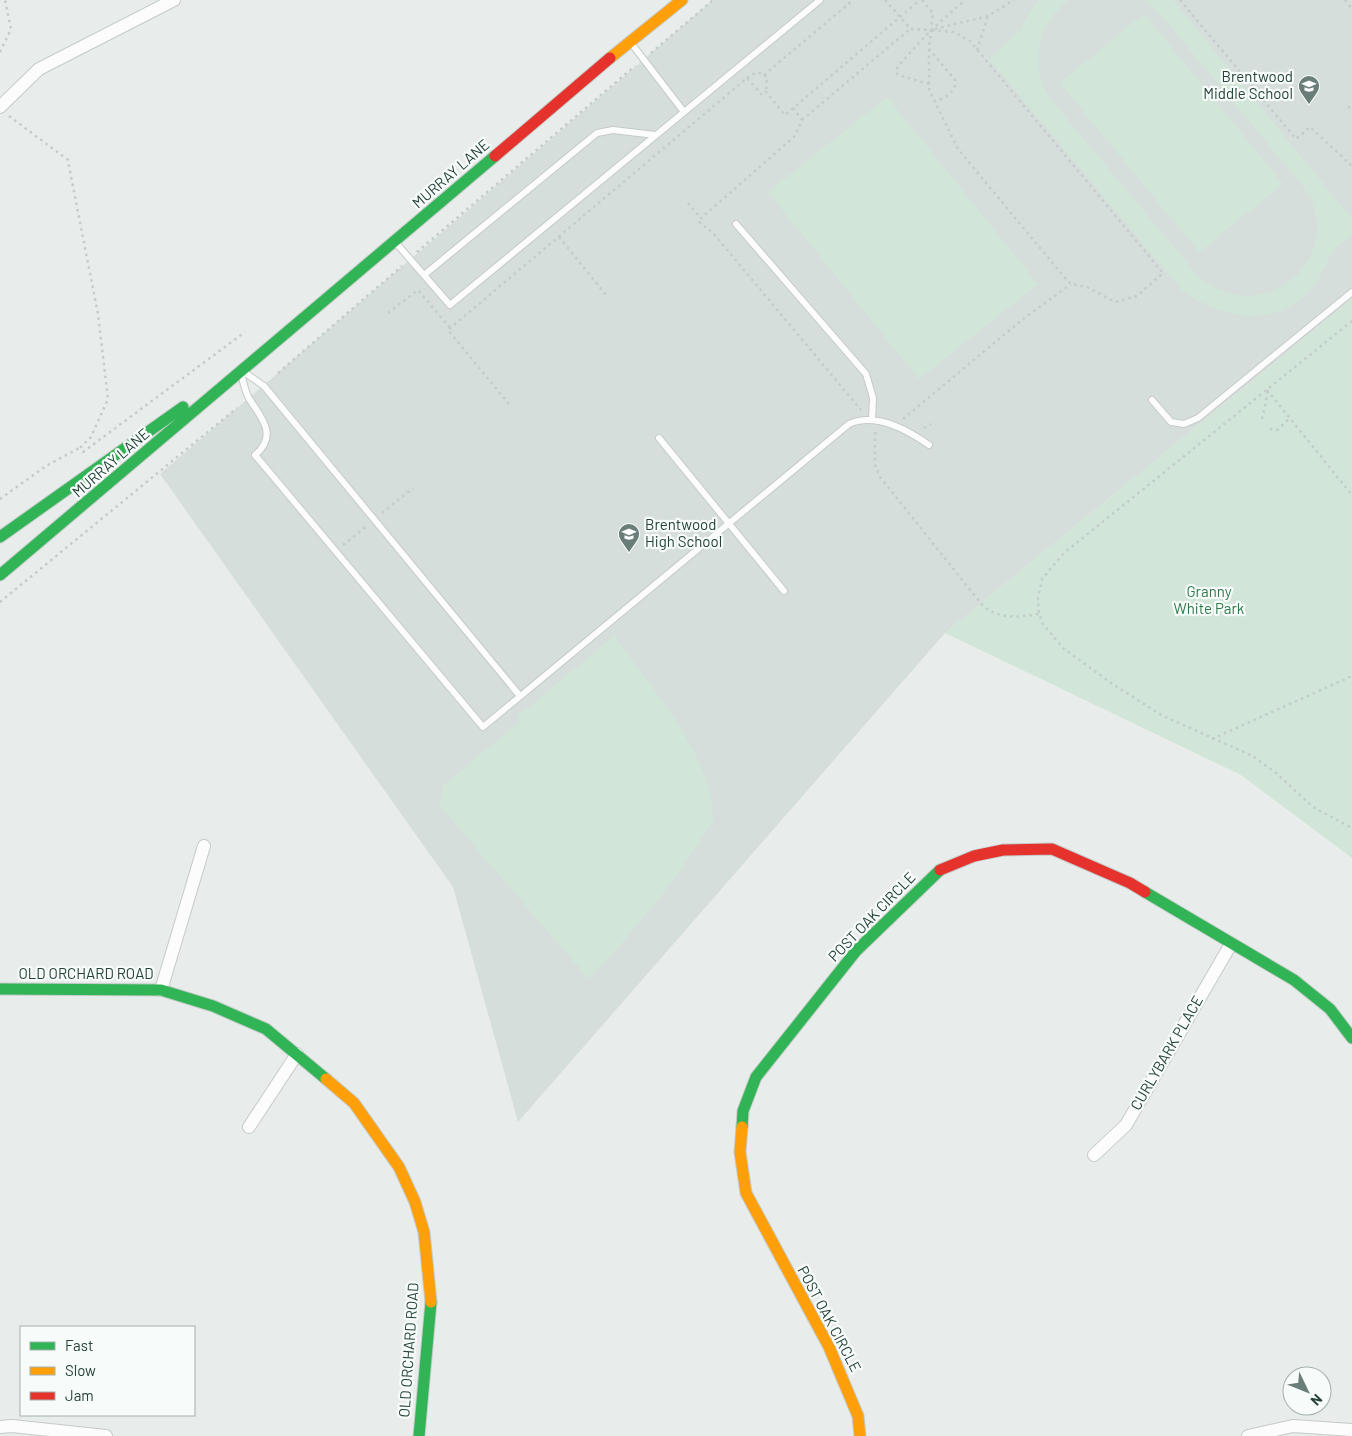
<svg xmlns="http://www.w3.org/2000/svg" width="1352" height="1436" font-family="Barlow,sans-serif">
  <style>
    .built { fill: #d6dedb }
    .green { fill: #d1e6d8 }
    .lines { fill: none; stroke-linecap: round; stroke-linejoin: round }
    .lane-casing { stroke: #c5cac8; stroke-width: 8 }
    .street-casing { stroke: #c5cac8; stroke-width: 14 }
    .fast-casing { stroke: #c3cbc8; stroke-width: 13 }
    .slow-casing { stroke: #c3cbc8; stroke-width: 13 }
    .jam-casing { stroke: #c3cbc8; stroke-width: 13 }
    .path { stroke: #c3ccca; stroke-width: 2.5; stroke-dasharray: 2.5 4; stroke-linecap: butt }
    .lane { stroke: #fcfcfc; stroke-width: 6 }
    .street { stroke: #fcfcfc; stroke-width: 12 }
    .fast { stroke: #30b455; stroke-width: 11 }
    .slow { stroke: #ff9f0a; stroke-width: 11 }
    .jam { stroke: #e5322d; stroke-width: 11 }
    .labels { text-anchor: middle; stroke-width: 4.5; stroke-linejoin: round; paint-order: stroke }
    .poi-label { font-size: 15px; fill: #24423a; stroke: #f7fbf9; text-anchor: end }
    .street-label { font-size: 15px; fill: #24423a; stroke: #f7fbf9 }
    .park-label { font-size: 15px; fill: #2d7a4b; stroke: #f7fbf9 }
  </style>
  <rect width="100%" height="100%" fill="#e8edeb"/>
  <path class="built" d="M 713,0 L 1352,0 L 1352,299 L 945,633 L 518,1122 L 453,887 L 160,474 Z"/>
  <path class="green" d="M 1039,0 L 1069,0 C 1036,24 1028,66 1051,100 L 1199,277 C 1268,334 1352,250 1302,185 L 1158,11 L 1144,0 L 1173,0 L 1352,219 L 1352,235 C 1346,240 1339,245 1334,250 C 1327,258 1323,275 1313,287 C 1277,330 1222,320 1182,290 L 989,59 L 1021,30 L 1029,13 Z
    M 1144,14 L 1283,184 L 1199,252 L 1060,83 Z
    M 887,97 L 1038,284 L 919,379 L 768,192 Z
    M 1352,299 L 1352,858 L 1241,775 L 945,633 Z
    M 614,636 C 651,688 713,755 713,821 L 673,881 L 628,936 L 589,979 L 440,806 L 443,786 L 520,721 L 517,717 Z"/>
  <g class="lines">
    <g class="lane-casing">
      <path id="lane" d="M 631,43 L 684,112
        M 736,224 L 866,374 L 873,398 L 872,420
        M 396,243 L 450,305 L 820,0
        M 424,275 L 597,133 L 613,130 L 655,135
        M 241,370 L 264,386 L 520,696
        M 241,373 C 243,381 245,393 250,400 C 262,418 278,436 255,455 L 483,727 L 849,424 C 875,412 908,430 929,445
        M 1152,400 L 1171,422 L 1184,424 L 1198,418 L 1352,292
        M 659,438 L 784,591"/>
    </g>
    <g class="street-casing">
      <path id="street" d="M 0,107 L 39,69 L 174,0
        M 161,990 L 204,846
        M 249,1127 L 297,1054
        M 1094,1155 L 1126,1125 L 1231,944
        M 0,1427 L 12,1426 L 106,1436
        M 1248,1436 L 1293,1426 L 1352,1430"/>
    </g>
    <g class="fast-casing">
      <path id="fast" d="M 0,537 L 183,407
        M 0,575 L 495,156
        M 1145,892 L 1294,980 L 1330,1009 L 1352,1038
        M 0,989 L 161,990 L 213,1006 L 266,1029 L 326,1079
        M 742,1127 L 743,1111 L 756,1077 L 856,951 L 940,870
        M 419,1436 L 431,1302"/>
    </g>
    <g class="slow-casing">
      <path id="slow" d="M 610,58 L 682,0
        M 326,1079 L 354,1103 L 399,1167 L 415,1202 L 424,1232 L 431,1302
        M 742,1127 L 740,1152 L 746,1193 L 829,1347 L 858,1416 L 860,1436"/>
    </g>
    <g class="jam-casing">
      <path id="jam" d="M 495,156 L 610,58
        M 940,870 L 974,856 L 1003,850 L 1052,849 L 1130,883 L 1145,892"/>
    </g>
    <path class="path" d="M 885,0 L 911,29 L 931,30 L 929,49 L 955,80 C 957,92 944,98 935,102
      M 922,0 L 933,13 L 931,28
      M 1180,0 L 1296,139 L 1310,127 L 1352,166
      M 1345,0 L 1352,9
      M 935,29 L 988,16 L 1014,0
      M 929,49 L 929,90 L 958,149 L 1065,278 L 1071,284 L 1087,287 L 1115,302 L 1137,296 L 1163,273 L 970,41 L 954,32 L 931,30
      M 977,50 L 988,16
      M 0,52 L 11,29 L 5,0
      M 651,53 L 713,0
      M 764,75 L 853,0
      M 747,78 L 755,73 L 762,73 L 767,77 L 766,92
      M 929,84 L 898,75 L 896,72 L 898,66 L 931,30 L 965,0
      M 793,108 L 802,120 L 795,136 L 698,221 L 713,233 L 861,410
      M 1348,108 L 1352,105
      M 9,116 L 68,160 L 69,166 L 98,314 L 108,399 L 91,437 L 81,447 L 83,452 L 245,332
      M 802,120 L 910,29
      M 688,203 L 701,218
      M 559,237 L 606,295
      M 417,252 L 635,66
      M 388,313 L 418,290 L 451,329
      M 1352,321 L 1064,553 L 1042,579 L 1038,598 L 1039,614 L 1043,624 L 1063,648 L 1111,683 L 1163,716 L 1253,756 L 1276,773 L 1313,807 L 1352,828
      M 278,373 L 402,266
      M 1267,390 L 1352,495
      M 509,404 L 448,330 L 747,78 L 762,95 L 766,92 L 785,115 L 920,0
      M 903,419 L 1023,319 L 1071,284
      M 1262,419 L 1268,391
      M 924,428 L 931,424
      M 1270,429 L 1277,430 L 1290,418
      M 875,432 L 875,465 L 880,477 L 983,606 C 1001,620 1018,617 1039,614
      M 0,499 L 46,466 L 81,447
      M 382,513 L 413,488
      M 343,545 L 368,525
      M 0,602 L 237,408
      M 1212,739 L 1352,676"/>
    <use href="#lane" class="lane"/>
    <use href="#street" class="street"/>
    <use href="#fast" class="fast"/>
    <use href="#slow" class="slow"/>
    <use href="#jam" class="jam"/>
  </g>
  <defs>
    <g id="school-pin" transform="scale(1.125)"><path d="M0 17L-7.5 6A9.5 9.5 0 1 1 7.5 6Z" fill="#697e78" stroke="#f7fbf9"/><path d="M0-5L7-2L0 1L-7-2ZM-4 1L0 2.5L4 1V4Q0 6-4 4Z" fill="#fff"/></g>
  </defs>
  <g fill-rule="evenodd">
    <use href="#school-pin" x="1309" y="86"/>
    <use href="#school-pin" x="629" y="534"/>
  </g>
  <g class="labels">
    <g class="poi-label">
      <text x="1293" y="82">Brentwood<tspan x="1293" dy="17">Middle School</tspan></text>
      <text x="645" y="530" text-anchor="start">Brentwood<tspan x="645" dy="17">High School</tspan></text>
    </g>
    <g class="street-label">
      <text transform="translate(451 174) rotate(-41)" y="5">MURRAY LANE</text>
      <text transform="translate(111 463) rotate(-41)" y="5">MURRAY LANE</text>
      <text transform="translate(872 917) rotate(-46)" y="5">POST OAK CIRCLE</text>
      <text x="86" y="979">OLD ORCHARD ROAD</text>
      <text transform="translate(1167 1053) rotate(-60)" y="5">CURLYBARK PLACE</text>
      <text transform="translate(829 1319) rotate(62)" y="5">POST OAK CIRCLE</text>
      <text transform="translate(409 1350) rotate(-86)" y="5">OLD ORCHARD ROAD</text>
    </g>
    <g class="park-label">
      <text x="1209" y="597">Granny<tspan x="1209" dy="17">White Park</tspan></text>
    </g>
  </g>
  <rect x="20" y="1326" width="175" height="90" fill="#f7fbf9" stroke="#a3b1ad"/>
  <rect x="30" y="1342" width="25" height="8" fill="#30b455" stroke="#a3b1ad"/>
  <text x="65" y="1351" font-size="15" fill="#24423a">Fast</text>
  <rect x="30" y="1367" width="25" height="8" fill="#ff9f0a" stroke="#a3b1ad"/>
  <text x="65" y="1376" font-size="15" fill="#24423a">Slow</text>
  <rect x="30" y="1392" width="25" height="8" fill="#e5322d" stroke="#a3b1ad"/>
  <text x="65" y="1401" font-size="15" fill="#24423a">Jam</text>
  <g transform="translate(1307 1391) rotate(133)"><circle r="24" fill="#f7fbf9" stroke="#a3b1ad"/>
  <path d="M0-4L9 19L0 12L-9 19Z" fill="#697e78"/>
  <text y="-8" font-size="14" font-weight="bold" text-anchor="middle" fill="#24423a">N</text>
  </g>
</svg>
